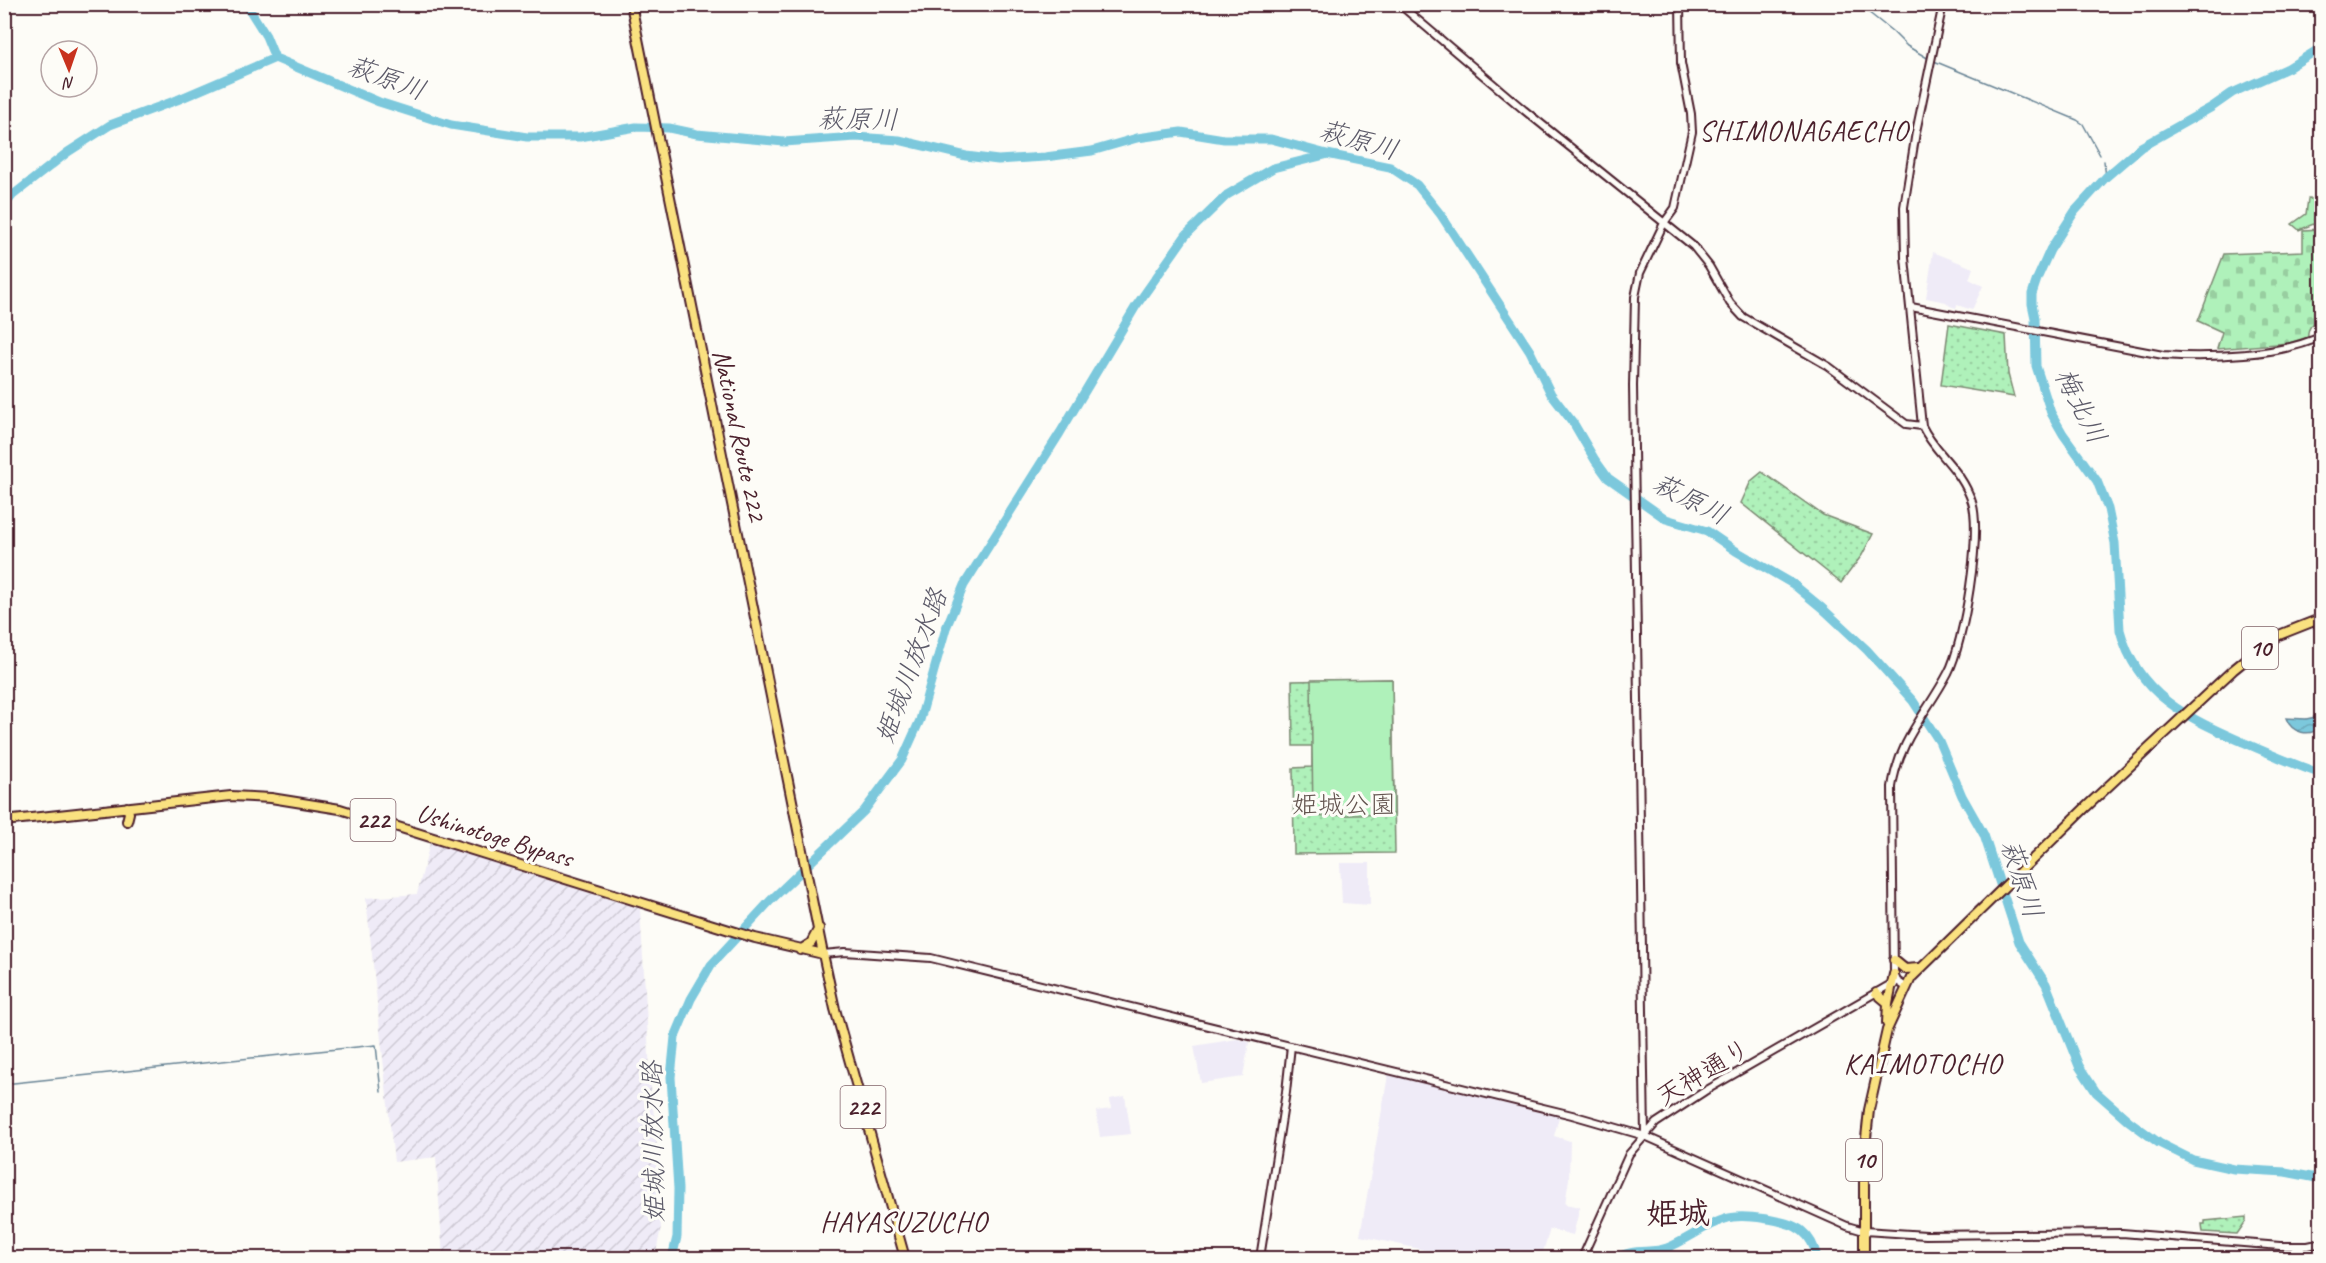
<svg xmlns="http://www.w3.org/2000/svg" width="2326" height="1263" font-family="Caveat,'Klee One',sans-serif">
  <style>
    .built { fill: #efebf7 }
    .industrial { fill: url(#industrial-furrows) }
    .green { fill: url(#green-dots); stroke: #7c8872; stroke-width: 1.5 }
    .forest { fill: url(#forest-firs); stroke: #7c8872; stroke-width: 1.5 }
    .cemetery { fill: url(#cemetery-stones); stroke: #7c8872; stroke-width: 1.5 }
    .pitch { fill: #aff1ba; stroke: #7c8872; stroke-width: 1.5 }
    .water { fill: url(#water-waves); stroke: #688495; stroke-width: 1.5 }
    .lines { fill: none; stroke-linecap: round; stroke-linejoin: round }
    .stream { stroke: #688495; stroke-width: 1.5 }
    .river { stroke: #7cc8dc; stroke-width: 9 }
    .secondary-casing { stroke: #4a1f2b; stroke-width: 10 }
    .highway-casing { stroke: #4a1f2b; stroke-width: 12 }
    .secondary { stroke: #fdfcf7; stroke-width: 6 }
    .highway { stroke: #fae180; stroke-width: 8 }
    .labels { text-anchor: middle; stroke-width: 6; stroke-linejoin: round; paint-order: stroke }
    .shield { fill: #fdfcf7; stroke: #806168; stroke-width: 1.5 }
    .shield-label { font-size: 24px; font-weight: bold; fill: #4a1f2b }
    .street-label { font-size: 26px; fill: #4a1f2b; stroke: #fdfcf7 }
    .park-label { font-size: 26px; fill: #63544f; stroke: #fdfcf7 }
    .water-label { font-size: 27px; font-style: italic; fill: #5c5a69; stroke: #fdfcf7 }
    .quarter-label { font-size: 28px; letter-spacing: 1.5px; fill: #4a1f2b; stroke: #fdfcf7 }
    .district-label { font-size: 32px; font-weight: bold; fill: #4a1f2b; stroke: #fdfcf7 }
  </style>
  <defs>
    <pattern id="industrial-furrows" width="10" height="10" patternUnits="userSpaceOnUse" patternTransform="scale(1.5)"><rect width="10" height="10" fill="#efebf7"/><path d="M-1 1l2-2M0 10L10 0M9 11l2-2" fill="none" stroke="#cec9d4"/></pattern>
    <pattern id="green-dots" width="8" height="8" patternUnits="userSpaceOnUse" patternTransform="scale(1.5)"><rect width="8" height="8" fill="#aff1ba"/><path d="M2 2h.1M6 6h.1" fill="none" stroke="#98cea0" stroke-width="1.8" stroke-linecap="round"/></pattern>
    <pattern id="forest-firs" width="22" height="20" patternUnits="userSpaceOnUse" patternTransform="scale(1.5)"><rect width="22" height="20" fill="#aff1ba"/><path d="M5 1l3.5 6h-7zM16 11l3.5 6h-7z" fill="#98cea0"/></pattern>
    <pattern id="cemetery-stones" width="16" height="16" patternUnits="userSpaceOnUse" patternTransform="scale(1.5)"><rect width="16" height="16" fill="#aff1ba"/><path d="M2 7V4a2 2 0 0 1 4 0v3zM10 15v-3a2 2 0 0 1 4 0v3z" fill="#98cea0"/></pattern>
    <pattern id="water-waves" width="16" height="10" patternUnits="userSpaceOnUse" patternTransform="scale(1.5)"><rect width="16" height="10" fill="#7cc8dc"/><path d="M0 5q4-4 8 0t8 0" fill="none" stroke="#6dabbd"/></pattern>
  </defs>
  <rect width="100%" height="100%" fill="#fdfcf7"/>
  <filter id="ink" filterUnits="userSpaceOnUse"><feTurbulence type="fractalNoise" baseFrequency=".0167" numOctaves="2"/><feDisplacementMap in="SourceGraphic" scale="12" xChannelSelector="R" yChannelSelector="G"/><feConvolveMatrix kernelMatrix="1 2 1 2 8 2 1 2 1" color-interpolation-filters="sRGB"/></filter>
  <g filter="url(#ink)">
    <path class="built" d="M 1933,252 L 1973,268 L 1969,279 L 1983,286 L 1972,310 L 1957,305 L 1956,308 L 1950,306 L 1946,302 L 1926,298 Z
      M 1340,863 L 1370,863 L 1370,905 L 1342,903 Z
      M 1237,1039 L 1249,1042 L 1243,1077 L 1201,1083 L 1194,1046 Z
      M 1388,1075 L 1559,1117 L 1554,1136 L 1570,1141 L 1569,1179 L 1565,1204 L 1580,1207 L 1573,1235 L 1550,1229 L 1541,1258 L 1489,1258 L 1466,1253 L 1429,1251 L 1360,1236 Z
      M 1125,1096 L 1131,1134 L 1100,1137 L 1096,1111 L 1111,1109 L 1110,1099 Z"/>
    <path class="industrial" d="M 430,843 L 640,909 L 651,1087 L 663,1207 L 659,1208 L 661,1227 L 655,1258 L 443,1258 L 436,1157 L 394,1162 L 366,898 L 417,894 Z"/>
    <path class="green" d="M 1949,324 L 2006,335 L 2008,374 L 2014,397 L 1941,385 Z
      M 1762,472 L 1823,515 L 1873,534 L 1862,555 L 1841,583 L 1741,503 L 1751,481 Z
      M 1392,679 L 1395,853 L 1294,854 L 1293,768 L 1312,767 L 1312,746 L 1293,746 L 1292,681 Z
      M 2246,1217 L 2246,1221 L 2237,1234 L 2203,1232 L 2202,1224 L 2205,1224 L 2205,1221 Z"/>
    <path class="forest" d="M 2308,199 L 2321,200 L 2321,224 L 2316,223 L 2299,230 L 2292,224 L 2306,214 Z"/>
    <path class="cemetery" d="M 2321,229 L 2321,319 C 2313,324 2307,326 2308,337 L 2289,343 L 2217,349 L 2222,332 L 2198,321 L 2224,254 L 2303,251 L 2303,230 Z"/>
    <path class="pitch" d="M 1392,679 L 1394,814 L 1313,816 L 1311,680 Z"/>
    <path class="water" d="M 2321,716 L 2321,727 C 2310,737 2292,734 2286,718 L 2306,719 Z"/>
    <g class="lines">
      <path class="stream" d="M 1858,4 L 1892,31 L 1907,46 L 1929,59
        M 1934,61 L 2077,120 L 2083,124 L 2100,155
        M 2104,161 L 2106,177
        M 4,1084 L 376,1045 L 381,1092"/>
      <path class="river" d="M 246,4 L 266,36 L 275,58
        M 2322,47 L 2288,68 L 2232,93 L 2212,107 L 2141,147 L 2106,177 L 2075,211 L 2050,250 L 2037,279 L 2032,294 L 2032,304 L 2035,318 L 2036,366 L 2051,413 L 2063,434 L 2097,481 L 2108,509 L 2115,543 L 2120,630 C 2137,695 2188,718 2245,743 C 2270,754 2295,765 2322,774
        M 4,206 L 13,195 L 68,152 L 110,125 L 177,100 L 275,58 L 379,102 L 451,125 L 527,137 L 580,137 L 636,127 L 669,128 L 697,134 L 784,142 L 856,137 L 899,140 L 966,156 L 998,160 L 1045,157 L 1092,151 L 1137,138 L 1181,132 L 1224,139 L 1271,139 L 1327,154 L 1390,167 L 1417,185 L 1441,215 L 1530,351 L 1551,394 L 1574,424 L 1595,460 L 1608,478 L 1666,519 L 1707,531 L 1736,551 L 1793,584 L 1822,608 L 1867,650 L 1913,701 L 1939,741 L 1962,796 L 1984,835 L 2019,942 L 2046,984 L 2079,1066 L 2096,1092 L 2129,1121 L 2159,1143 L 2193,1160 L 2234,1169 L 2285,1172 L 2322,1179
        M 672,1258 L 677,1237 L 678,1189 L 671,1077 L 675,1037 L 691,999 L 711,965 L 770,901 L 864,811 L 902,760 L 920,720 L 946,628 L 964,585 L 1060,433 L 1136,306 L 1186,235 L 1227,195 L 1273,168 L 1325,155
        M 1618,1258 C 1632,1248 1651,1254 1667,1248 C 1687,1240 1705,1225 1725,1219 C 1741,1213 1789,1220 1802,1231 C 1811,1238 1815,1248 1817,1258"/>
      <g class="secondary-casing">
        <path id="secondary" d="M 1399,4 L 1524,110 L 1693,246 L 1709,266 L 1730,303 L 1743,317 L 1828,366 L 1906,424 L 1922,426
          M 1911,307 L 2163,355 C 2208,358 2281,356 2322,336
          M 823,954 L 845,952 L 931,958 L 1572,1115 L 1645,1136 L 1847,1226 L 1864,1231 L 1926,1235 L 2122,1233 L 2280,1246 L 2308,1246 L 2322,1243
          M 1906,987 L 1897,981 L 1894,974 L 1892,787 C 1899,740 1927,713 1948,673 C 1964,643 1982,534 1972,502 C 1961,468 1936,455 1922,426 L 1905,258 L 1904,207 L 1916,132 L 1943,4
          M 1645,1136 L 1633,386 L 1635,297 L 1640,273 L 1664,223 L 1675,208 L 1692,132 L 1691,114 L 1681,63 L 1680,4
          M 1260,1258 L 1286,1092 L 1291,1046
          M 1582,1258 L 1629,1154 L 1656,1123 L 1705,1091 L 1891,984 L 1894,985"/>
      </g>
      <g class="highway-casing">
        <path id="highway" d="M 631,4 L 823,954 L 835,1009 L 905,1258
          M 127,807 L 129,813 L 127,821
          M 4,821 L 231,796 L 271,798 L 340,809 L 755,938 L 823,954
          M 800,950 L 811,943 L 819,928
          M 1894,960 L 1905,969 L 1919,968
          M 1876,993 L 1888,1003
          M 1887,1023 L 1888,1003 L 1894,974
          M 1864,1258 L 1864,1157 L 1869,1110 L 1887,1030 L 1911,978 L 2086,807 L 2233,670 L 2265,644 L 2279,635 L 2322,618"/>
      </g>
      <use href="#secondary" class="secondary"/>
      <use href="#highway" class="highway"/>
    </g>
  </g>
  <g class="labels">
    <g class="shield">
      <rect x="2242" y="627" width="36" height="42" rx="4.5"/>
      <rect x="350.5" y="799" width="45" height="42" rx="4.5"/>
      <rect x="840.5" y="1086" width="45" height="42" rx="4.5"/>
      <rect x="1846" y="1139" width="36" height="42" rx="4.5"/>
    </g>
    <g class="shield-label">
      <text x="2260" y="656">10</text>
      <text x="373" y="828">222</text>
      <text x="863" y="1115">222</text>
      <text x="1864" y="1168">10</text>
    </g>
    <g class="street-label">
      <text transform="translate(740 435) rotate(78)" y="9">National Route 222</text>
      <text transform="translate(495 835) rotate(17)" y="9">Ushinotoge Bypass</text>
      <text transform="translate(1703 1072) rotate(-31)" y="9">天神通り</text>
    </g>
    <g class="park-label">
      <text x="1344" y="813">姫城公園</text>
    </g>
    <g class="water-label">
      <text transform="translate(387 78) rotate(20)" y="9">萩原川</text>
      <text transform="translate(858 119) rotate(1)" y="9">萩原川</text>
      <text transform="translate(1359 140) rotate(16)" y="9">萩原川</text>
      <text transform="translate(2081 406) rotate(63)" y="9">梅北川</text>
      <text transform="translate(1691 499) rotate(27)" y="9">萩原川</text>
      <text transform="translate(911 666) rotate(-70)" y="9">姫城川放水路</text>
      <text transform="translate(2022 879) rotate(72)" y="9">萩原川</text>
      <text transform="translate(653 1142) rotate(-91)" y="9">姫城川放水路</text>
    </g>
    <g class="quarter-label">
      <text x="1804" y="140">SHIMONAGAECHO</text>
      <text x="1923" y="1073">KAIMOTOCHO</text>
      <text x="904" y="1231">HAYASUZUCHO</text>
    </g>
    <g class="district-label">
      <text x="1678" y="1224">姫城</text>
    </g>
  </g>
  <rect width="2326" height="1263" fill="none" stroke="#fdfcf7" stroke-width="24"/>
  <rect x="12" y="12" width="2302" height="1239" fill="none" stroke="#4a1f2b" stroke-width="2" filter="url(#ink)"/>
  <g transform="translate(69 69) rotate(178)"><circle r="28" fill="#fdfcf7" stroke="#b5a4a5" stroke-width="1.5"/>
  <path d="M0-4.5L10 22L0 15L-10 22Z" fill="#c8321e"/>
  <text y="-9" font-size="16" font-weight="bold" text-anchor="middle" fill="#4a1f2b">N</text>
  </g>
</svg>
